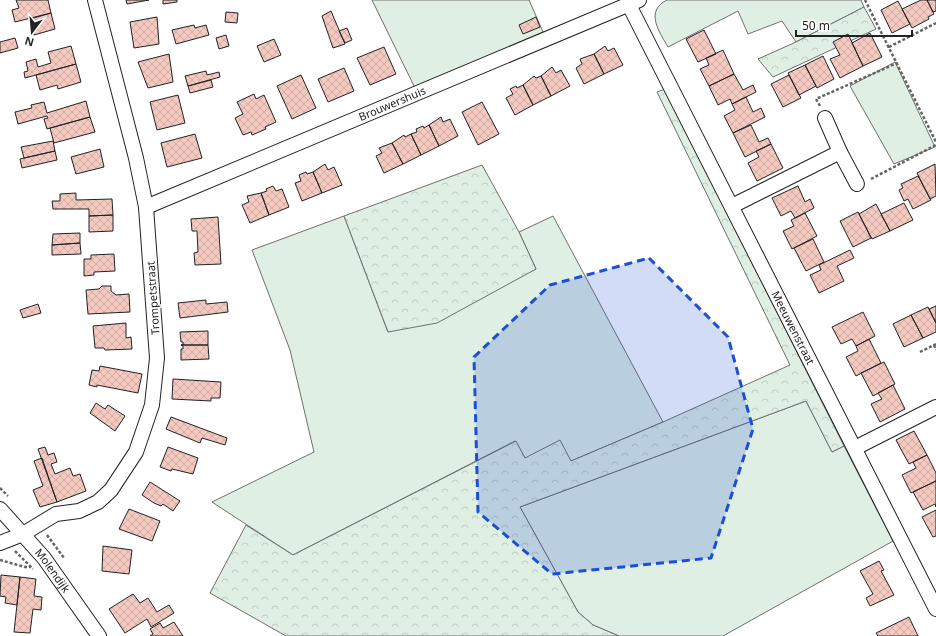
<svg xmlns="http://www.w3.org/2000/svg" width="936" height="636" font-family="'Noto Sans',sans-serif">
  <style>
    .green { fill: #e0efe3; stroke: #6f6f6f }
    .forest { fill: url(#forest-crowns); stroke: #6f6f6f }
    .building { fill: url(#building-cross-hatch); stroke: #222 }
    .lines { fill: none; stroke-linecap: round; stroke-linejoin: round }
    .minor-casing { stroke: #222; stroke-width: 16 }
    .path { stroke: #646464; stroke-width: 2.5; stroke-dasharray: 3 2; stroke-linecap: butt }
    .minor { stroke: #fff; stroke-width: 14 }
    .marked { fill: #1d4ed8; fill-opacity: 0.2; stroke: #1d4ed8; stroke-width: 3; stroke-dasharray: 8 5; stroke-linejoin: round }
    .labels { text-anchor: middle; stroke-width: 3; stroke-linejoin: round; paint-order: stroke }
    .street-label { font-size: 11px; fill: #222; stroke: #fff }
  </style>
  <defs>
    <pattern id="forest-crowns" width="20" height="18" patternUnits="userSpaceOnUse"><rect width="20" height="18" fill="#e0efe3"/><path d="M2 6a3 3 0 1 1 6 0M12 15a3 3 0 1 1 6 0" fill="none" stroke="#c0cdc2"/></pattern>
    <pattern id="building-cross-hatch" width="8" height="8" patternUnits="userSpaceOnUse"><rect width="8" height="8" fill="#f3c9c0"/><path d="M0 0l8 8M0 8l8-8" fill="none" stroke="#d0aca5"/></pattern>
  </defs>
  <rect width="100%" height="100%" fill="#fff"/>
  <path class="green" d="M 372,0 L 529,0 L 543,32 L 415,88 Z
    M 667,0 L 861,0 L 864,7 L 796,42 L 782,21 L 748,34 L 738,11 L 668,47 C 660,33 644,11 667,0 Z
    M 895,62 L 935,147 L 894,164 L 850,86 Z
    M 344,216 L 388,332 L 536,269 L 519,232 L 553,216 L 663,422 L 571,461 L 525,458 L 515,441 L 293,555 L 212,502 L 314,452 L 290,350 L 252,250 Z
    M 806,401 L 832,452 L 844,446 L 893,541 L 723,636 L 619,636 L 593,625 L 578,612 L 520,507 Z"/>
  <path class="forest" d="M 864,7 L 876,29 L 773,77 L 758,59 L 796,42 Z
    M 665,89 L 844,446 L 832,452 L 806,401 L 520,507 L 578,612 L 593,625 L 619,636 L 286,636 L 210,593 L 246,525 L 293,555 L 516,441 L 525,458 L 560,440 L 571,461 L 663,422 L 790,365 L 657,92 Z
    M 482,165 L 519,232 L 536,269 L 437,323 L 388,332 L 344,216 Z"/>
  <path class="building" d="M 16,0 L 48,0 L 51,13 L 15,22 L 12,10 L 19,8 Z
    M 126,0 L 149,0 L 127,4 Z
    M 163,0 L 177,0 L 177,2 L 163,4 Z
    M 921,0 L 927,0 L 934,14 L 928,17 L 929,19 L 912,28 L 902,9 Z
    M 927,0 L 936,0 L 936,11 L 933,12 Z
    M 898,1 L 910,24 L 892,33 L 881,10 Z
    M 331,11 L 345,44 L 333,48 L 322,16 Z
    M 226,12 L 238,13 L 237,23 L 225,22 Z
    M 51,13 L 55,29 L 34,35 L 30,19 Z
    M 157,17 L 159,44 L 134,48 L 130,22 Z
    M 536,17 L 540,27 L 523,34 L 519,25 Z
    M 194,25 L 195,28 L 206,25 L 209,35 L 176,44 L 172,30 Z
    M 347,28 L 352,40 L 345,43 L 339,31 Z
    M 704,30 L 716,54 L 698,62 L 686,39 Z
    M 870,33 L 882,57 L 863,66 L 852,43 Z
    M 848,34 L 863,66 L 840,78 L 830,59 L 840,55 L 833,42 Z
    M 226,35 L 229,46 L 219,49 L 216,38 Z
    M 15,38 L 18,48 L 0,53 L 0,42 Z
    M 274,39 L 281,55 L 264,62 L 257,46 Z
    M 71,46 L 76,64 L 25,78 L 24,72 L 28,71 L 26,62 L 36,59 L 38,67 L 51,63 L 48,52 Z
    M 605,46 L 608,51 L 614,48 L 623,65 L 604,74 L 594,54 Z
    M 384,47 L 396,74 L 370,85 L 357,58 Z
    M 723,50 L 734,74 L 709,86 L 700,69 L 709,65 L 706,58 Z
    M 169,54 L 173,82 L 148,88 L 138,62 Z
    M 594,54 L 604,74 L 584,84 L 576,68 L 582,64 L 580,59 Z
    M 823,56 L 834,79 L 817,88 L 805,65 Z
    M 76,64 L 81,82 L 58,89 L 57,85 L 40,90 L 36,75 Z
    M 805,65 L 816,86 L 799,95 L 788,73 Z
    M 552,67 L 556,73 L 561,70 L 570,86 L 551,96 L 541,76 Z
    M 344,68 L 354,91 L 328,102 L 318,79 Z
    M 206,71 L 207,75 L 219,72 L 220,77 L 188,86 L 185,76 Z
    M 734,74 L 743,90 L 753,85 L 756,92 L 732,104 L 730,99 L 718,105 L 709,86 Z
    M 301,75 L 316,108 L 292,119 L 277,86 Z
    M 789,75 L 801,98 L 783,107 L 771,84 Z
    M 534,76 L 536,78 L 541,76 L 551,96 L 533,105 L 523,85 Z
    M 211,80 L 213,87 L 190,93 L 188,86 Z
    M 523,85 L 533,105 L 515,115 L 506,98 L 513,94 L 510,89 L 516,86 L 517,88 Z
    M 254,94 L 256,99 L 264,95 L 276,122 L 265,127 L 266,129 L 252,135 L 251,132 L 243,135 L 235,118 L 243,114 L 237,102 Z
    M 178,95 L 185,123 L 157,130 L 150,102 Z
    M 746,97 L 753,112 L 761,108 L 765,117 L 733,133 L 724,116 L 735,110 L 732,104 Z
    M 86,101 L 90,117 L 47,129 L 44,119 L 48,118 L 47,116 L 18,124 L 15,112 L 32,108 L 31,105 L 44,102 L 47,113 Z
    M 482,102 L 499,134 L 478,145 L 462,112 Z
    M 90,117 L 95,132 L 54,143 L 50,128 Z
    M 441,117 L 443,122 L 450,119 L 458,136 L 439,146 L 429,125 Z
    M 429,125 L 439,146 L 421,155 L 411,134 L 417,132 L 416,129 L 423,126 L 424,128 Z
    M 751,125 L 759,142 L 768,138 L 771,144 L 745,157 L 733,133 Z
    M 195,134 L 202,158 L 167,167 L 161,143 Z
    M 411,134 L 421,155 L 403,164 L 392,143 L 404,135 L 405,137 Z
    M 53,141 L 55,151 L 24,158 L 21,147 Z
    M 392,143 L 403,164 L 384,173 L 376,156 L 382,153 L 379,148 Z
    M 771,144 L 783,168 L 757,181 L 748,163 L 759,157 L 756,151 Z
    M 100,149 L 104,167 L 76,174 L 71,157 Z
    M 55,151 L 57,160 L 22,168 L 20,159 Z
    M 325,164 L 328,170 L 334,167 L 342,185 L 322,193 L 313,172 Z
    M 935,164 L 936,196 L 930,199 L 917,173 Z
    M 306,172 L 307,174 L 313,172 L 322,193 L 302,201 L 295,183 L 301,181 L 299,175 Z
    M 918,176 L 931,200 L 913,209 L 908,199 L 904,201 L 899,190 L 903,188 L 901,184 Z
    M 273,186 L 276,191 L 282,189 L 289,207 L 269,215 L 261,193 L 267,191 L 266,189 Z
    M 798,186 L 805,202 L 810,199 L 814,208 L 795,218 L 791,211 L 781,216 L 772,198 Z
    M 76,193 L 76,200 L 112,199 L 113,215 L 89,216 L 89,209 L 53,209 L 52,201 L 60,201 L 60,194 Z
    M 261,193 L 269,215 L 250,223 L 242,205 L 249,202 L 247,196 Z
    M 904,203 L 913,220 L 890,231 L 881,214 Z
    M 876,204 L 890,231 L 872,239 L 859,214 Z
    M 858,212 L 871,238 L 853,247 L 840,221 Z
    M 805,213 L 817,236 L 792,249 L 783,231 L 794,226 L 791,220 Z
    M 113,215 L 113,231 L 89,232 L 89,216 Z
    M 218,217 L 221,264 L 195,265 L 194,253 L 198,252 L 197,231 L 192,231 L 191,219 Z
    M 80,233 L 80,243 L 52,245 L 53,234 Z
    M 813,239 L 824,262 L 806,271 L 794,248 Z
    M 80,243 L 81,254 L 52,255 L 52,245 Z
    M 850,250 L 854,258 L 837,266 L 844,281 L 819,293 L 810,275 L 821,270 L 819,265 Z
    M 114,254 L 115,271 L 94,272 L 94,275 L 84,276 L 84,259 L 91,259 L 91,255 Z
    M 102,286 L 111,286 L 111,291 L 116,295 L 129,294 L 130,312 L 88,314 L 86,290 L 99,289 Z
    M 206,300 L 206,304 L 227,302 L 228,312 L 180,318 L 178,303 Z
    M 38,304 L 41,313 L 23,318 L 20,310 Z
    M 936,306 L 936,323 L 929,309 Z
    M 928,307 L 936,323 L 936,332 L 923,338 L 911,315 Z
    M 863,312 L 875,336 L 856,346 L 852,339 L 841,344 L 832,327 Z
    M 911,315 L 923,338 L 904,347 L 893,324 Z
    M 126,323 L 126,338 L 131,337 L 132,349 L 105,350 L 104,348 L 95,348 L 93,326 Z
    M 208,331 L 208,345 L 181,345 L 183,345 L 183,342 L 181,342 L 180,332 Z
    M 869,339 L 881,363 L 856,376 L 846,357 L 858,351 L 856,346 Z
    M 181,345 L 208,345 L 209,359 L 181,360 L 181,349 L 183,349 L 183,346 Z
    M 884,362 L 895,384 L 873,396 L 861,373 Z
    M 100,366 L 142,374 L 138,393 L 97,385 L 97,387 L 89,385 L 92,370 L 99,371 Z
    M 173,379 L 221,382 L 220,398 L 211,398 L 211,401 L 172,399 Z
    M 893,385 L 905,409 L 880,422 L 871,404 L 882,399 L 878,393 Z
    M 96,403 L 105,409 L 108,405 L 125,416 L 115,431 L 90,413 Z
    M 171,417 L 227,438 L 225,445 L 202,438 L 200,443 L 166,429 Z
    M 914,431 L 927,455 L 909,464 L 896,440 Z
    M 45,447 L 48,455 L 54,453 L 57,462 L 51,464 L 55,474 L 70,468 L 73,476 L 80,474 L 86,491 L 57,502 L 38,449 Z
    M 168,447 L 198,458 L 193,474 L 172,469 L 171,471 L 160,467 Z
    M 927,455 L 936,473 L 936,481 L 911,493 L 902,475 L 916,468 L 913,462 Z
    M 42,458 L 57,502 L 40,507 L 33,490 L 43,486 L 34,461 Z
    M 936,481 L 936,507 L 935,504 L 923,510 L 913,492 Z
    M 150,482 L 180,501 L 173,511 L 163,504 L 161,506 L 154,503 L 142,495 Z
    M 129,509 L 160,521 L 152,541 L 119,529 Z
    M 936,510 L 936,536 L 933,537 L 922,517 Z
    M 103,546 L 132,550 L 129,574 L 102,571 Z
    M 879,561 L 884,570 L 881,571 L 894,595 L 870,606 L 866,598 L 873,594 L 860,571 Z
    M 1,575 L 20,577 L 17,605 L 5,603 L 6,597 L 0,596 Z
    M 20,577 L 36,579 L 34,596 L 42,597 L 41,610 L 33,609 L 30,633 L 14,632 Z
    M 133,594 L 140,603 L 148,598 L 157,612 L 169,605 L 174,613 L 151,627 L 147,619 L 125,633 L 109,609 Z
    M 909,617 L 918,636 L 878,636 L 876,633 Z
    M 174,622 L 183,636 L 150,636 L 153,634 L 150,629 L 160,623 L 163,628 Z"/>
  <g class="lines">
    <g class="minor-casing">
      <g id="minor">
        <path id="s1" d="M 629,5 L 936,609"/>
        <path d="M 840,152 L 857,184"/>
        <path d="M 732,206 L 840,152 L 825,118"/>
        <path id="s2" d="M 146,207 L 639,0"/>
        <path d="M 855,448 L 936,407"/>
        <path id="s3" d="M 0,509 L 44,558 L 99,636"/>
        <path d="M 0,543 L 23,534 L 56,514 L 79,511 L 98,502 L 111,490 L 136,452 L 152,405 L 157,358 L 146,207 L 136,158 L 95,0"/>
      </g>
    </g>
    <path class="path" d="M 865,0 L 936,142
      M 889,47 L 936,23
      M 820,106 L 816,99 L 897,63
      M 871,179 L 936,145
      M 934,345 L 936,350
      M 920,352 L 936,344
      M 0,488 L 8,496
      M 47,535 L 64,558
      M 15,551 L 33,569
      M 0,560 L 25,567 L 31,567"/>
    <use href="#minor" class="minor"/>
  </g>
  <path class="marked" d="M 649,258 L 728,337 L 753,429 L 711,558 L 552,574 L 478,512 L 474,357 L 550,285 Z"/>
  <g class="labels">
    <g class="street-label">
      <text dy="4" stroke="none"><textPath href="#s2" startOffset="267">Brouwershuis</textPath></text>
      <text transform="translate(153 298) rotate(-94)" y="4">Trompetstraat</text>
      <text dy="4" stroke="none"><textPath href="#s1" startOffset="362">Meeuwenstraat</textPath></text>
      <text dy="4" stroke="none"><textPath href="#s3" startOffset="81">Molendijk</textPath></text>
    </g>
  </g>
  <g transform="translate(32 32) rotate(196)" stroke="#ffffff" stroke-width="3" paint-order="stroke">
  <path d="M0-3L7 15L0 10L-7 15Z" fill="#222222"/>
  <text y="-6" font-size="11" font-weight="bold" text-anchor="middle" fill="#222222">N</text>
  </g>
  <path d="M796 30v6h116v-6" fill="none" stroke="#222222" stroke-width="2"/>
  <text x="802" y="30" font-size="12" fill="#222222" stroke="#ffffff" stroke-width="3" paint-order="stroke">50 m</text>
</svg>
